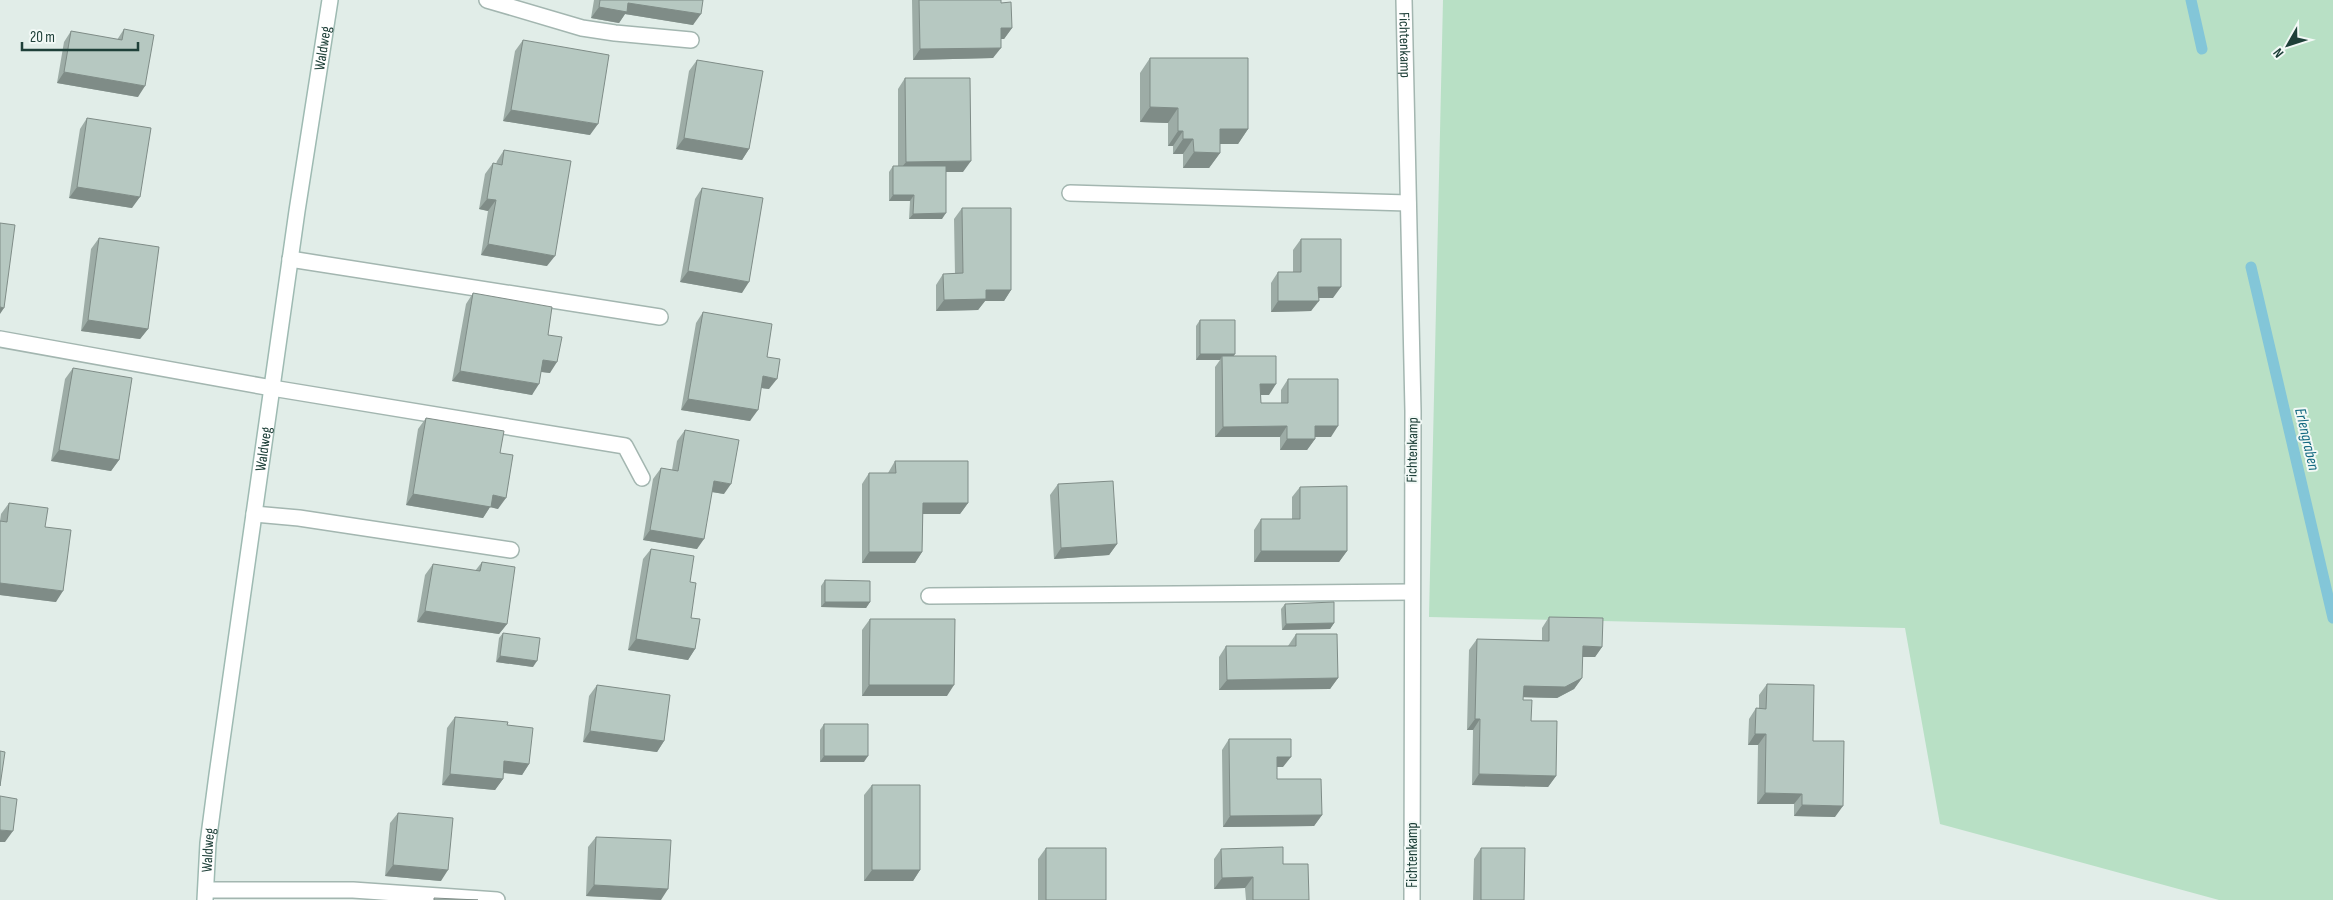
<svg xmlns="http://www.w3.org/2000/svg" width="2333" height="900" font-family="'Sofia Sans Condensed',sans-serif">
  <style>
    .green { fill: #b8e0c5 }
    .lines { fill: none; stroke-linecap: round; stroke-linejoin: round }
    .stream { stroke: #83c6d8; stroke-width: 11 }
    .lane-casing { stroke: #a3b6b0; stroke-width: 18 }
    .street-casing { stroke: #a3b6b0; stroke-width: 18 }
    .secondary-casing { stroke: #9ebab2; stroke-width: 18 }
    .lane { stroke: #fff; stroke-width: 15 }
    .street { stroke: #fff; stroke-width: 15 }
    .secondary { stroke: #fff; stroke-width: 15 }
    .wall { fill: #9daca6 }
    .shaded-wall { fill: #7f8c87 }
    .building { fill: #b6c8c1; stroke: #7f8c87 }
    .labels { text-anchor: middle; stroke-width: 4; stroke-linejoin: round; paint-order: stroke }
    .street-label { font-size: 15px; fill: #1f4039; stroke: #f2f9f6 }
    .water-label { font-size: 16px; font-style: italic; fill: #146981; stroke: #f2f9f6 }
  </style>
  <rect width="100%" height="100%" fill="#e1ede8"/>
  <path class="green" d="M 1443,0 L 2333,0 L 2333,900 L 2219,900 L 1940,824 L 1905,628 L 1429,617 Z"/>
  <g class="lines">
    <path class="stream" d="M 2191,0 L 2202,49
      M 2251,267 L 2333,618"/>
    <g class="lane-casing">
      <path id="lane" d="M 487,0 L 582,28 L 615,33 L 691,40
        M 1070,193 L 1408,203
        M 290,259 L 660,317
        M 0,339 L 272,388 L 625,446 L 642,478
        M 254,514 L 299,518 L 511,550
        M 929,596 L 1411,592
        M 206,890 L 353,890 L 497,900"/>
    </g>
    <g class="street-casing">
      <g id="street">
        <path id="s1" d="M 1404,0 L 1413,411 L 1412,900"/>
      </g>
    </g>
    <g class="secondary-casing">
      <g id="secondary">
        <path id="s2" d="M 205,900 L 208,843 L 217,775 L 297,211 L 330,0"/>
      </g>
    </g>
    <use href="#lane" class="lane"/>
    <use href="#street" class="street"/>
    <use href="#secondary" class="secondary"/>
  </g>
  <path class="wall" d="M 594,0 L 703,0 L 693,25 L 625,14 L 619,23 L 591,18 Z
    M 912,0 L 1001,0 L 1001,3 L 1012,28 L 1004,39 L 1001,39 L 993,58 L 913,60 Z
    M 124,29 L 138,97 L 57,83 L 64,42 L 71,31 L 117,40 Z
    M 523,40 L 590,135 L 503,121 L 515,51 Z
    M 1150,58 L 1248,129 L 1238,144 L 1220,144 L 1220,153 L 1209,168 L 1183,168 L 1183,154 L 1173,154 L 1173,146 L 1168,146 L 1168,123 L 1140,122 L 1140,73 Z
    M 697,60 L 749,149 L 742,160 L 676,149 L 689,71 Z
    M 905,78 L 963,172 L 946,172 L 942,219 L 909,219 L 910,201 L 889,201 L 889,172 L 893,166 L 898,166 L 898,89 Z
    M 87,118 L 132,208 L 69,198 L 80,129 Z
    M 504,150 L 547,266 L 481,255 L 488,211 L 479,209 L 485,174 L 493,163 L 496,164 L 497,161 Z
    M 702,188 L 742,293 L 680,282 L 695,199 Z
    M 962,208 L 1011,290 L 1004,301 L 985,301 L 978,310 L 936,311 L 936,285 L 943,274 L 955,274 L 954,219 Z
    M 99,238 L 148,329 L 140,339 L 81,331 L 91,249 Z
    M 1301,239 L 1333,298 L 1319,298 L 1311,311 L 1271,312 L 1271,283 L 1278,272 L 1293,272 L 1293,250 Z
    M 473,293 L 548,335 L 550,373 L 541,372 L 532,395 L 452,381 L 466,304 Z
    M 703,312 L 767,357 L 769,389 L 761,388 L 750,421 L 681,410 L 696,323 Z
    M 1200,320 L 1269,395 L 1261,395 L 1261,403 L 1281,403 L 1281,390 L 1288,379 L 1331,437 L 1315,437 L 1315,439 L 1307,450 L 1280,450 L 1280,437 L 1215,437 L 1215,367 L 1220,360 L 1196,360 L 1196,326 Z
    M 73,368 L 119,460 L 111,471 L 51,461 L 65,379 Z
    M 426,418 L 500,453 L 498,509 L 490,507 L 483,518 L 406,505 L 418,429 Z
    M 685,430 L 724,494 L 712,492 L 697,549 L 643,540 L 653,479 L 661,468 L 672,470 L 677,441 Z
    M 895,461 L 968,503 L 960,514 L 923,514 L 922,552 L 915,563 L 862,563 L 862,484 L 869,473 L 888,473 Z
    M 1058,484 L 1117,544 L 1109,555 L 1054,559 L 1050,495 Z
    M 1300,487 L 1347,551 L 1339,562 L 1254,562 L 1254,530 L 1261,519 L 1292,519 L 1292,497 Z
    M 9,503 L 45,527 L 56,602 L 0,595 L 0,521 L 1,514 Z
    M 651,549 L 690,582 L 691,618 L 695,649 L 688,660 L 628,650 L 643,559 Z
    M 482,562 L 507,624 L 499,634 L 417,622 L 425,575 L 433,564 L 475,571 Z
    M 825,580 L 870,602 L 866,608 L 821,607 L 821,586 Z
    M 1285,604 L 1334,623 L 1330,629 L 1282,630 L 1281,609 Z
    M 1549,617 L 1602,647 L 1595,657 L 1582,657 L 1582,678 L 1574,689 L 1557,698 L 1523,697 L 1523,700 L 1531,721 L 1556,776 L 1548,787 L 1472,785 L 1473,730 L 1467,730 L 1469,650 L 1477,639 L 1542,640 L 1542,628 Z
    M 870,619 L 947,696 L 862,696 L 862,630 Z
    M 503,633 L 533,667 L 496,662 L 499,638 Z
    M 1296,634 L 1338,678 L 1330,689 L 1219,690 L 1219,657 L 1226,646 L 1288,646 Z
    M 1767,684 L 1813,741 L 1835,817 L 1794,816 L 1794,804 L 1757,804 L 1758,745 L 1748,745 L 1749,719 L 1756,708 L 1759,708 L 1759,695 Z
    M 597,685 L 664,741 L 657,752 L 583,742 L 589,696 Z
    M 455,717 L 507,725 L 529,764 L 522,775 L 503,773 L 503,779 L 495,790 L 442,785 L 447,728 Z
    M 824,724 L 864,762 L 820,762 L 820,730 Z
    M 1229,739 L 1283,767 L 1277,767 L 1277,779 L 1322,815 L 1314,826 L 1223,827 L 1222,750 Z
    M 872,785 L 920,870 L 913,881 L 864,881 L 864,795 Z
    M 398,813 L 441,881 L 385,876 L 390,823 Z
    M 596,837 L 661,900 L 586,896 L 588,847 Z
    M 1046,848 L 1106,900 L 1038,900 L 1038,859 Z
    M 1481,848 L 1524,900 L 1473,900 L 1474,859 Z
    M 1221,849 L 1283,864 L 1309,900 L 1246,900 L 1245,888 L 1214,889 L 1214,859 Z"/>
  <path class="shaded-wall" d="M 628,3 L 701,14 L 693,25 L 625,14 L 619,23 L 591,18 L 599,7 Z
    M 1001,28 L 1012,28 L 1004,39 L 993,39 Z
    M 1001,48 L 993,58 L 913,60 L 920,49 Z
    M 64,72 L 145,86 L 138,97 L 57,83 Z
    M 1150,107 L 1178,108 L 1168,123 L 1140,122 Z
    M 511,110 L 598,124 L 590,135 L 503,121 Z
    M 1220,129 L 1248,129 L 1238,144 L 1209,144 Z
    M 1178,131 L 1183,131 L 1173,146 L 1168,146 Z
    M 684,138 L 749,149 L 742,160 L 676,149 Z
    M 1183,139 L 1193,139 L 1183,154 L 1173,154 Z
    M 1194,152 L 1220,153 L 1209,168 L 1183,168 Z
    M 971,161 L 963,172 L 898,172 L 906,162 Z
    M 77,187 L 140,197 L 132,208 L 69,198 Z
    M 893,195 L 914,195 L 910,201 L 889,201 Z
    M 487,199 L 496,200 L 488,211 L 479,209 Z
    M 946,213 L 942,219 L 909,219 L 913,214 Z
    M 488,244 L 555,256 L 547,266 L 481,255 Z
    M 688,271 L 749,282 L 742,293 L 680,282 Z
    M 1318,287 L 1341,287 L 1333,298 L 1311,298 Z
    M 986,290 L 1011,290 L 1004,301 L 985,301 L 978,310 L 936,311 L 944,300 Z
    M 1278,301 L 1319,301 L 1311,311 L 1271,312 Z
    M 0,307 L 4,308 L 0,314 Z
    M 88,320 L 148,329 L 140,339 L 81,331 Z
    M 1200,354 L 1235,354 L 1231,360 L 1222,356 L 1220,360 L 1196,360 Z
    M 543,360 L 557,362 L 550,373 L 535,371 Z
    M 460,371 L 539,384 L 532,395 L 452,381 Z
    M 763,376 L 777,379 L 769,389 L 756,387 Z
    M 1260,384 L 1276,384 L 1269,395 L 1253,395 Z
    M 688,399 L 758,410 L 750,421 L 681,410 Z
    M 1287,426 L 1280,437 L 1215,437 L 1223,427 Z
    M 1315,426 L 1338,426 L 1331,437 L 1307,437 Z
    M 1287,439 L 1315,439 L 1307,450 L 1280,450 Z
    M 59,450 L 119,460 L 111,471 L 51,461 Z
    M 714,481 L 731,484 L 724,494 L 706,491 Z
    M 413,494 L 493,495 L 506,498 L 498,509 L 490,507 L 483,518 L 406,505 Z
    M 923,503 L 968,503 L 960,514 L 915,514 Z
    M 650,530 L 704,539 L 697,549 L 643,540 Z
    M 1117,544 L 1109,555 L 1054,559 L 1061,548 Z
    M 1261,551 L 1347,551 L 1339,562 L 1254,562 Z
    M 869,552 L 922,552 L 915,563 L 862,563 Z
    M 0,583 L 63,591 L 56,602 L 0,595 Z
    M 825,602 L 870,602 L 866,608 L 821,607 Z
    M 425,611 L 507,624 L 499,634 L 417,622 Z
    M 1334,623 L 1330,629 L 1282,630 L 1286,624 Z
    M 636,639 L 695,649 L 688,660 L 628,650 Z
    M 1583,646 L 1602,647 L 1595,657 L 1575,657 Z
    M 500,656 L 537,661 L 533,667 L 496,662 Z
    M 1338,678 L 1330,689 L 1219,690 L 1227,680 Z
    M 1582,678 L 1574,689 L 1557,698 L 1516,697 L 1524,686 Z
    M 869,685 L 954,685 L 947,696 L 862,696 Z
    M 1475,719 L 1480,719 L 1473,730 L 1467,730 Z
    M 590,731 L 664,741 L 657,752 L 583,742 Z
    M 1755,734 L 1766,734 L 1758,745 L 1748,745 Z
    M 824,756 L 868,756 L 864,762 L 820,762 Z
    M 1277,757 L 1291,757 L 1283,767 L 1269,767 Z
    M 504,761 L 529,764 L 522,775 L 497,772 Z
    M 450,774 L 503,779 L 495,790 L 442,785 Z
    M 1479,774 L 1556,776 L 1548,787 L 1472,785 Z
    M 1765,793 L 1802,794 L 1794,804 L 1757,804 Z
    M 1802,805 L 1843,806 L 1835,817 L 1794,816 Z
    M 1322,815 L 1314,826 L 1223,827 L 1230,816 Z
    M 0,830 L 13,831 L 5,842 L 0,842 Z
    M 393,865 L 448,870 L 441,881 L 385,876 Z
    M 872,870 L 920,870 L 913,881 L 864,881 Z
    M 1253,877 L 1245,888 L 1214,889 L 1222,878 Z
    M 594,885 L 668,889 L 661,900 L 586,896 Z"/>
  <path class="building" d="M 600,0 L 703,0 L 701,14 L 628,3 L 627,12 L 599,7 Z
    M 919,0 L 1001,0 L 1001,3 L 1011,2 L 1012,28 L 1001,28 L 1001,48 L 920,49 Z
    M 124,29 L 154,35 L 145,86 L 64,72 L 71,31 L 122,40 Z
    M 523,40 L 609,55 L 598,124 L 511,110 Z
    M 1150,58 L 1248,58 L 1248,129 L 1220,129 L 1220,153 L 1194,152 L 1193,139 L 1183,139 L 1183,131 L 1178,131 L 1178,108 L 1150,107 Z
    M 697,60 L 763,71 L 749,149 L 684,138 Z
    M 905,78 L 970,78 L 971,161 L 906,162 Z
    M 87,118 L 151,128 L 140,197 L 77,187 Z
    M 504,150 L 571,161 L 555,256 L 488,244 L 496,200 L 487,199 L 493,163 L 502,165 Z
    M 893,166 L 946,166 L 946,213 L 913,214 L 914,195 L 893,195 Z
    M 702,188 L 763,198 L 749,282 L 688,271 Z
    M 962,208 L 1011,208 L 1011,290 L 986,290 L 986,299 L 944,300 L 943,274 L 963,273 Z
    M 0,223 L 15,225 L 4,308 L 0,307 Z
    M 99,238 L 159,247 L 148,329 L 88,320 Z
    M 1301,239 L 1341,239 L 1341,287 L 1318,287 L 1319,301 L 1278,301 L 1278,272 L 1301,272 Z
    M 473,293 L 552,307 L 548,335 L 562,337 L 557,362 L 543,360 L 539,384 L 460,371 Z
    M 703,312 L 772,324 L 767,357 L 780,359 L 777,379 L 763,376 L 758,410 L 688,399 Z
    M 1200,320 L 1235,320 L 1235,354 L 1200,354 Z
    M 1222,356 L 1276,356 L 1276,384 L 1260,384 L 1261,403 L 1288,403 L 1288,379 L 1338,379 L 1338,426 L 1315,426 L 1315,439 L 1287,439 L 1287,426 L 1223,427 Z
    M 73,368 L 132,378 L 119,460 L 59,450 Z
    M 426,418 L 504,431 L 500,453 L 513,455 L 506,498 L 493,495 L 491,507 L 413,494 Z
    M 685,430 L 739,440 L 731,484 L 714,481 L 704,539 L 650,530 L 661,468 L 678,471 Z
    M 895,461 L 968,461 L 968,503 L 923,503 L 922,552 L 869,552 L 869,473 L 896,473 Z
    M 1113,481 L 1117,544 L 1061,548 L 1058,484 Z
    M 1347,486 L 1347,551 L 1261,551 L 1261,519 L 1300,519 L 1300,487 Z
    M 9,503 L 48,508 L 45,527 L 71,530 L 63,591 L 0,583 L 0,521 L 7,522 Z
    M 651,549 L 694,556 L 690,582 L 696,583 L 691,618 L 700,619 L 695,649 L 636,639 Z
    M 482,562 L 515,567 L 507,624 L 425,611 L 433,564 L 480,571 Z
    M 825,580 L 870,581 L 870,602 L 825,602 Z
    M 1334,602 L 1334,623 L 1286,624 L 1285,604 Z
    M 1549,617 L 1603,618 L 1602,647 L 1583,646 L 1582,678 L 1565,687 L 1524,686 L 1523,700 L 1532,700 L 1531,721 L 1557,721 L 1556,776 L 1479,774 L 1480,719 L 1475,719 L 1477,639 L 1549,641 Z
    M 870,619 L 955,619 L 954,685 L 869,685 Z
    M 503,633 L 540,638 L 537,661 L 500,656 Z
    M 1296,634 L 1337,634 L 1338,678 L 1227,680 L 1226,646 L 1296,646 Z
    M 1767,684 L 1814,685 L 1813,741 L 1844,741 L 1843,806 L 1802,805 L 1802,794 L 1765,793 L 1766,734 L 1755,734 L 1756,708 L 1766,709 Z
    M 597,685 L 670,695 L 664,741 L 590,731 Z
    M 455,717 L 508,722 L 507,725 L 533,728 L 529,764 L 504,761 L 503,779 L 450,774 Z
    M 824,724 L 868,724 L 868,756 L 824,756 Z
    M 1229,739 L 1291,739 L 1291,757 L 1277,757 L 1277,779 L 1321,779 L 1322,815 L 1230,816 Z
    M 0,751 L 5,752 L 0,786 Z
    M 872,785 L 920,785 L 920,870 L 872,870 Z
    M 0,796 L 17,799 L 13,831 L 0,830 Z
    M 398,813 L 453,818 L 448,870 L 393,865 Z
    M 596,837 L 671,840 L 668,889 L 594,885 Z
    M 1283,847 L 1283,864 L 1308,864 L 1309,900 L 1253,900 L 1253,877 L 1222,878 L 1221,849 Z
    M 1046,848 L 1106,848 L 1106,900 L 1046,900 Z
    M 1481,848 L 1525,848 L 1524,900 L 1481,900 Z
    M 434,898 L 478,900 L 434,900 Z"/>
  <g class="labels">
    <g class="street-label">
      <text dy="5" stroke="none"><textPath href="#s1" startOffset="45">Fichtenkamp</textPath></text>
      <text dy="5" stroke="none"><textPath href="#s2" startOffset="860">Waldweg</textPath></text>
      <text dy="5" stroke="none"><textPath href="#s2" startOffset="455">Waldweg</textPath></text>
      <text transform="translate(1412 450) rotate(-89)" y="5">Fichtenkamp</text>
      <text dy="5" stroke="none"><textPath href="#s2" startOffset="50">Waldweg</textPath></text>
      <text transform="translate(1412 855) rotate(-90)" y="5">Fichtenkamp</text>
    </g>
    <g class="water-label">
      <text transform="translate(2308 439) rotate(77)" y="6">Erlengraben</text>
    </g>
  </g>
  <g transform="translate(2288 45) rotate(231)" stroke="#f2f9f6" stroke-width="4" paint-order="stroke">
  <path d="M0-4L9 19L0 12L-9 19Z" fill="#1f4039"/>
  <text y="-8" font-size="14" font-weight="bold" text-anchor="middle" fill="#1f4039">N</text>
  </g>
  <path d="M22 42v8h116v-8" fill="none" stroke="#1f4039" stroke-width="2.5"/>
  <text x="30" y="42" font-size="15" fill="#1f4039" stroke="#f2f9f6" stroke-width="4" paint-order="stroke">20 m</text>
</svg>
